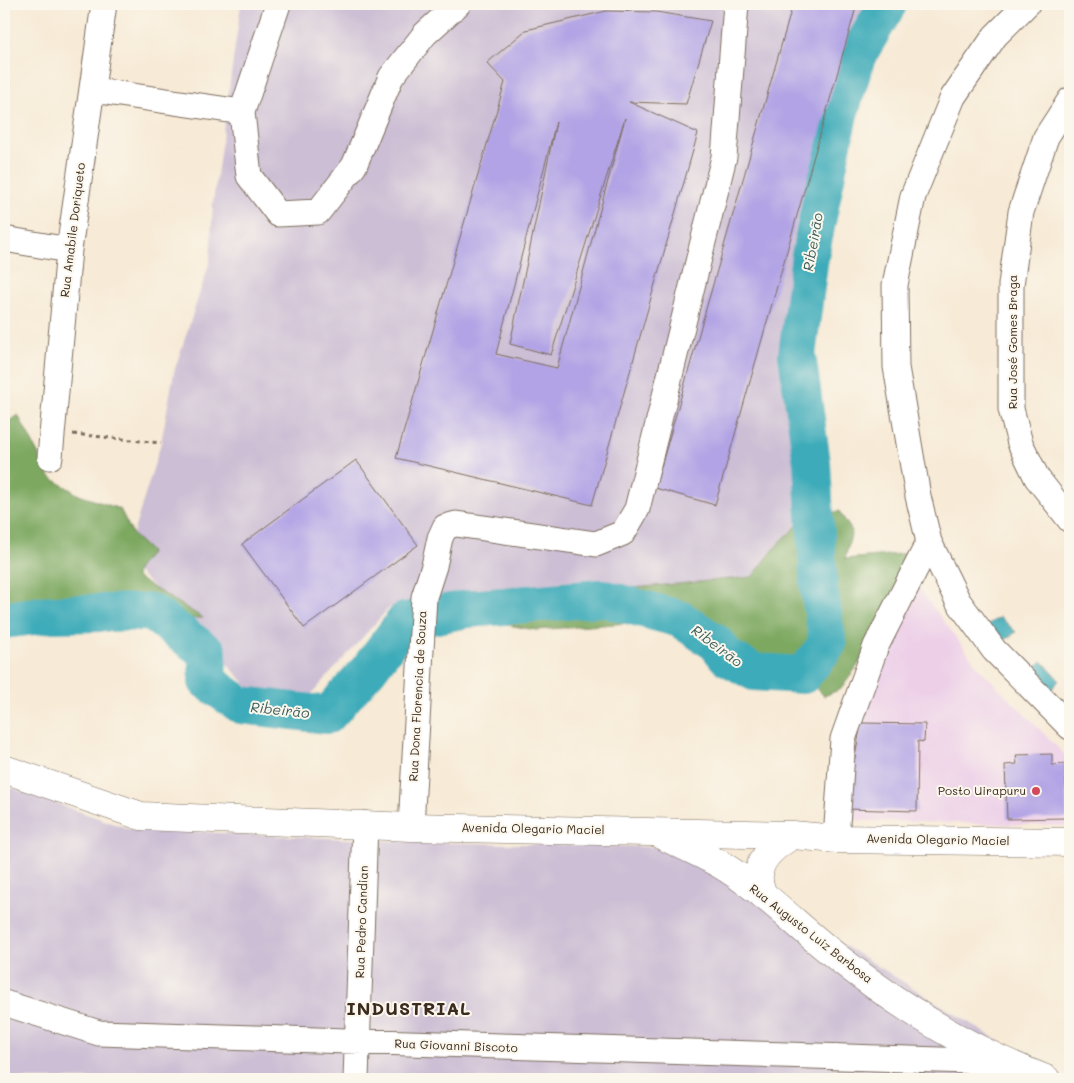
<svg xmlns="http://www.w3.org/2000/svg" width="1074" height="1083" font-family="Mali,sans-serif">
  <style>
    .built { fill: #edd0e8 }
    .industrial { fill: #ccbed4 }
    .forest { fill: #7da860; stroke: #5c693f }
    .water { fill: #3cabb9; stroke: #3c6a6c }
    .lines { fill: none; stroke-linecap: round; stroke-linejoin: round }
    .river { stroke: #3cabb9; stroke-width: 38 }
    .building { fill: #b1a3e5; fill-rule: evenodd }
    .minor-casing { stroke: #7d6d5e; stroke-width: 27 }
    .major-casing { stroke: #7d6d5e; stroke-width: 29 }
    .path { stroke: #7d6d5e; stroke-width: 3; stroke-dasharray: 4 4; stroke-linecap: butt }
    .minor { stroke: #fff; stroke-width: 25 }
    .major { stroke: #fff; stroke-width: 28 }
    .poi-dot { fill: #d1495b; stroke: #fbf7ec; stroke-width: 2 }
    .labels { text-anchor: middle; stroke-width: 4; stroke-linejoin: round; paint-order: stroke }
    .street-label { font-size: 12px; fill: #3b2a1e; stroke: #fbf7ec }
    .poi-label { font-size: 12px; fill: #3b2a1e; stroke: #fbf7ec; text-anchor: end }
    .water-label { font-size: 14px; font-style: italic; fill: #3b5e5c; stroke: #fbf7ec }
    .district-label { font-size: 18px; font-weight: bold; letter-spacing: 1px; fill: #3b2a1e; stroke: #fbf7ec }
  </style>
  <rect width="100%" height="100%" fill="#fbf7ec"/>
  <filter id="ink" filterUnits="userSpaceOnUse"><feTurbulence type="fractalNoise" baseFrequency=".02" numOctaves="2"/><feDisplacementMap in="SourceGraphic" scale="10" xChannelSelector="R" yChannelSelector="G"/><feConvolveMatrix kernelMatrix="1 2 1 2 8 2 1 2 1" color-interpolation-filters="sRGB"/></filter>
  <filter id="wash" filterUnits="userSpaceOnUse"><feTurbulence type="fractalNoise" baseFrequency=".0096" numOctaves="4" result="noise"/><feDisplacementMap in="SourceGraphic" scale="20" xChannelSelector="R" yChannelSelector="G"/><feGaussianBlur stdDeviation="1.12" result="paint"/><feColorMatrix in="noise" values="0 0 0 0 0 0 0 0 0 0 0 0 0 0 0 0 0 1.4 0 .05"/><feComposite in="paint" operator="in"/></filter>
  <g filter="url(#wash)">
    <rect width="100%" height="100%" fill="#f7ead6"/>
    <path class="built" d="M 915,583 L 979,668 L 1070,760 L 1070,826 L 843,820 L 864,706 Z"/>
    <path class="industrial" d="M 241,4 L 875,4 L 871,8 L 794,261 L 803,520 L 778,544 L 752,577 L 600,591 L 473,590 L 389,608 L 309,697 L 251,690 L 172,604 L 125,560 L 161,443 L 174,372 L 210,261 L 213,203 Z
      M 4,785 L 129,829 L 420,842 L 660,847 L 763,895 L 1029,1060 L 1009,1069 L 1006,1079 L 4,1079 Z"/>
    <path class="forest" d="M 18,415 L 50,477 L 79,495 L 120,509 L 133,535 L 151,552 L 137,570 L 136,577 L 203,618 L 4,623 L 4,424 Z
      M 839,511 L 852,531 L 845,559 L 910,553 L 890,620 L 841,689 L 824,696 L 803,675 L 766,686 L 711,664 L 685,636 L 627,623 L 536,630 L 473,619 L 467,609 L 473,590 L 600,591 L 752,577 L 778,544 L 803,520 Z"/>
    <path class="water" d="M 1000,617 L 1016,632 L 1003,641 L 987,625 Z
      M 1042,661 L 1059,680 L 1049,694 L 1030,672 Z"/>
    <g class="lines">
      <path class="river" d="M 4,620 L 50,614 L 151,612 L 208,653 L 207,681 L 241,705 L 328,715 L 368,670 L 405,621 L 467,609 L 602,598 L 680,619 L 716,643 L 727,657 L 754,672 L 803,675 L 828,643 L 819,589 L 812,463 L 797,355 L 810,256 L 839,114 L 857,56 L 888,4"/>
    </g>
    <g id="blocks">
      <path class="building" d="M 793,4 L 857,4 L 715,505 L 655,488 Z
        M 606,11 L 656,12 L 711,21 L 686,104 L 629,102 L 698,133 L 592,505 L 396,458 L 505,82 L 487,63 L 526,30 ZM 625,118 L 557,368 L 496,354 L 556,122 L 510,344 L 551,355 Z
        M 356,460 L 418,545 L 304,628 L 242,544 Z
        M 861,723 L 925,724 L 924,742 L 918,741 L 917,811 L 846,809 Z
        M 1052,754 L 1052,765 L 1065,764 L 1067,818 L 1007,819 L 1005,765 L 1017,764 L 1016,755 Z"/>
    </g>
  </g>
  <g filter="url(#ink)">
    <use href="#blocks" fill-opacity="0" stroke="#7d6d5e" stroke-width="1"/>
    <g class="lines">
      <g class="minor-casing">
        <path id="minor" d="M 278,4 L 242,112 L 249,176 L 278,214 L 318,212 L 354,166 L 391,77 L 425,34 L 458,4
          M 1027,4 L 995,36 L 953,97 L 913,196 L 895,285 L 896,367 L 918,496 L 929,542 L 958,601 L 994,650 L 1070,727
          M 92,90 L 242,112
          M 1070,100 L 1046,137 L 1021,212 L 1011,285 L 1011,409 L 1020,443 L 1037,478 L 1070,520
          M 4,239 L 69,250
          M 50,457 L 69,250 L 104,4
          M 411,827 L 424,597 L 434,566 L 440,538 L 445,527 L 456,524 L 596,544 L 623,533 L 637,509 L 724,157 L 736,4
          M 836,839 L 843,739 L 876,646 L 929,542
          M 4,1003 L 99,1033 L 1001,1062
          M 356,1079 L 365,824"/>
      </g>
      <g class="major-casing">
        <path id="major" d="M 4,769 L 141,816 L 411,827 L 793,835 L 836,839 L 1070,842
          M 663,836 C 681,845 700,853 718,863 C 761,888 797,926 837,957 C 900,1007 970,1050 1046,1079
          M 763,895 C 761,889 758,881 759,875 C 759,856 779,843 793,835"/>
      </g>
      <path class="path" d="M 73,434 L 161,443"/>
      <use href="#minor" class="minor"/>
      <use href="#major" class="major"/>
    </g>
  </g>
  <circle class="poi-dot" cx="1036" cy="791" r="5"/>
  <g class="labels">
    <g class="street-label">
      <text transform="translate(73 230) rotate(-83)" y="4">Rua Amabile Doriqueto</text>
      <text transform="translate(1013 342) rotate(-90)" y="4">Rua José Gomes Braga</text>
      <text transform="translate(418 696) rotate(-87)" y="4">Rua Dona Florencia de Souza</text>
      <text transform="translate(533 829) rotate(1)" y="4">Avenida Olegario Maciel</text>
      <text transform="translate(938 840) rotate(1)" y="4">Avenida Olegario Maciel</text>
      <text transform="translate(362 922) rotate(-88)" y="4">Rua Pedro Candian</text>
      <text transform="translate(811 934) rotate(38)" y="4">Rua Augusto Luiz Barbosa</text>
      <text transform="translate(456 1046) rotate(2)" y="4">Rua Giovanni Biscoto</text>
    </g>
    <g class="poi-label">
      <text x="1026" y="795">Posto Uirapuru</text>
    </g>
    <g class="water-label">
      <text transform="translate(813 242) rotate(-80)" y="5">Ribeirão</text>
      <text transform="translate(717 646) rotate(37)" y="5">Ribeirão</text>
      <text transform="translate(280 710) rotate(6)" y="5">Ribeirão</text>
    </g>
    <g class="district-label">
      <text x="409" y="1015">INDUSTRIAL</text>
    </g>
  </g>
  <rect width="1074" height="1083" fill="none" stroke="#fbf7ec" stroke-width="20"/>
</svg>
